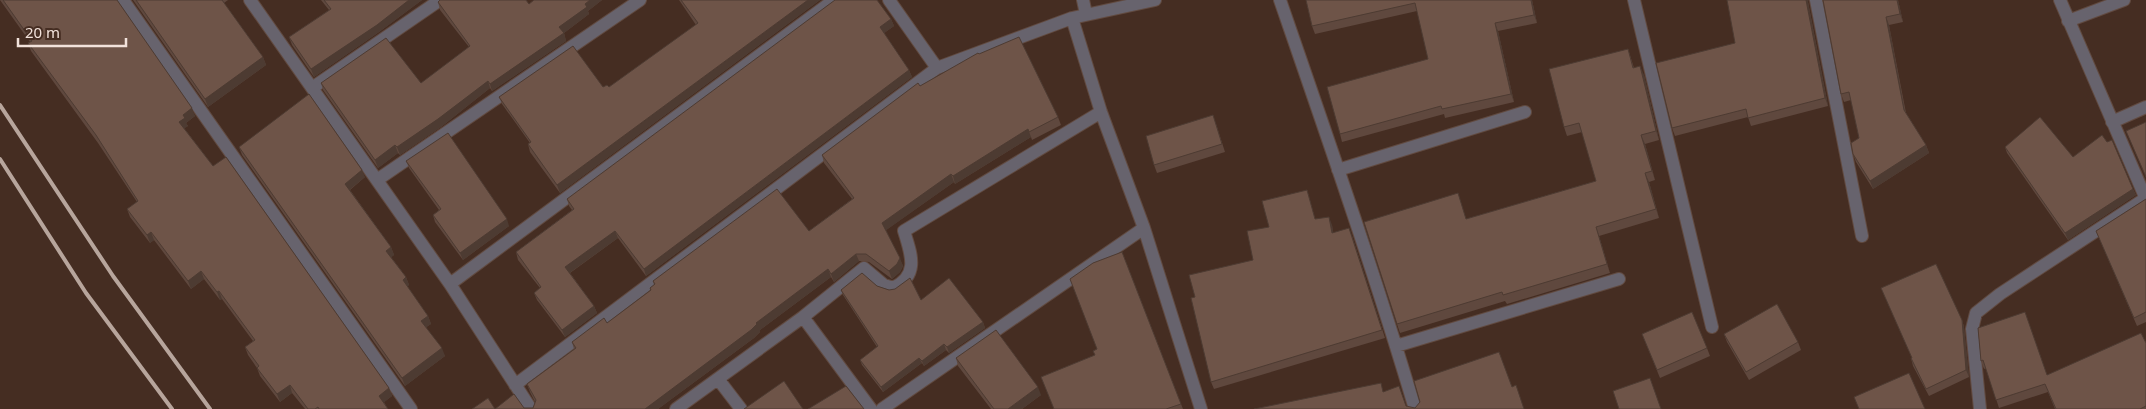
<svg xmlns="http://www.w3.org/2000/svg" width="2146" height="409" font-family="'Noto Sans',sans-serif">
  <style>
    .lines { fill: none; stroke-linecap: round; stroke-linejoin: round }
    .minor-casing { stroke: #614a40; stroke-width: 14 }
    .minor { stroke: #67636d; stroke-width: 12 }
    .rail { stroke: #b7a59c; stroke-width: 4 }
    .wall { fill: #5f483e }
    .shaded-wall { fill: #4d3b32 }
    .building { fill: #6e5448; stroke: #4d3b32 }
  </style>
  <rect width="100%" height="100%" fill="#452d22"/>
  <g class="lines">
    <g class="minor-casing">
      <path id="minor" d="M 123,0 L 411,409
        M 250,0 L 450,284 L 531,409
        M 889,0 L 937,68
        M 1083,0 L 1086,14
        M 1280,0 C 1327,136 1374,271 1415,409
        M 1634,0 L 1712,327
        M 1816,0 L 1862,236
        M 2060,0 L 2146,199
        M 1072,18 L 1101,112 L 1144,228 L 1201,409
        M 2068,21 L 2124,0
        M 312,88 L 440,0
        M 2112,122 L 2146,107
        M 1338,170 L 1525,112
        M 377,180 L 640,0
        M 450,284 L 834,0
        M 803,317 L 871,409
        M 1396,346 L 1619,279
        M 718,379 L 741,409
        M 515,385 L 937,68 L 1072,18 L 1155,0
        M 676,409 L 803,317 L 864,268 L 884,285 L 893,288 C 920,275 911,254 904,231 L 1101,112
        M 882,409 L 1144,228
        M 1980,409 L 1972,329 L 1976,313 L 2000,294 L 2146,198"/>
    </g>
    <use href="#minor" class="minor"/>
    <path class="rail" d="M 0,105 L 113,276 L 210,409
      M 0,159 L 86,293 L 172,409"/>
  </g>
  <path class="wall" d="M 0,0 L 117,0 L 195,116 L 186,123 L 188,126 L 184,128 L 213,166 L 389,388 L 392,396 L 384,402 L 388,409 L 305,409 L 292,393 L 280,402 L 260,376 L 257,368 L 248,355 L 245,347 L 253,341 L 222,299 L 220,300 L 204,279 L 191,289 L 154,240 L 150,243 L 130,217 L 127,209 L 137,202 L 98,143 L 31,51 L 28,43 L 30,42 Z
    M 133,0 L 228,0 L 224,3 L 263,57 L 266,65 L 208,107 Z
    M 321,0 L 422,0 L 379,32 L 314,77 L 292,45 L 289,37 L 329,10 Z
    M 534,0 L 602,0 L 588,11 L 589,14 L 564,33 L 566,41 L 492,91 L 490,88 L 441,127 L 400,155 L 398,153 L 378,168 L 323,90 L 321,83 L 421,83 L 469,47 L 440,10 L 438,2 L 529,4 Z
    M 679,0 L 820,0 L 560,193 L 530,152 L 528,144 L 530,143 L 502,104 L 499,97 L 609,87 L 696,25 Z
    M 1306,0 L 1532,0 L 1537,23 L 1498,31 L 1514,102 L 1445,118 L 1444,114 L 1342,142 L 1340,134 L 1428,59 L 1417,11 L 1315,34 L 1312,26 Z
    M 1823,0 L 1898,0 L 1903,22 L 1889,25 L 1906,113 L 1926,145 L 1929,153 L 1873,189 L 1856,162 L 1853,154 L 1859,138 L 1851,100 L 1844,102 L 1841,94 Z
    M 1808,2 L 1828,106 L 1751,126 L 1748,117 L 1675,136 L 1672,128 L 1735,43 Z
    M 891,19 L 894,26 L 884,33 L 909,70 L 912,77 L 646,276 L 618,238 L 570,273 L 594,306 L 597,313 L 565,337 L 537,300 L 534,293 L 540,288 L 518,260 L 516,252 L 572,210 L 569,206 L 567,199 Z
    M 1628,49 L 1634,68 L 1644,75 L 1659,140 L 1645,144 L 1655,180 L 1649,182 L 1659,218 L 1599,236 L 1610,273 L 1507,304 L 1505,301 L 1400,333 L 1397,324 L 1466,219 L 1596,181 L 1582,132 L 1567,136 L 1564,127 Z
    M 920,86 L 1058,117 L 1061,125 L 1032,140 L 1031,137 L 955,184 L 954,182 L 886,230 L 903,266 L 900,272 L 892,279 L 869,262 L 859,261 L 834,282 L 831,277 L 760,330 L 760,332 L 754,338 L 658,409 L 472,409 L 533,408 L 535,402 L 530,392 L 527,384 L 574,349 L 572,342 L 607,323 L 650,290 L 650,288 L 654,285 L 653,281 L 809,231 L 852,199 L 824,163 L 822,155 Z
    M 1216,124 L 1225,152 L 1157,173 L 1154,165 Z
    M 239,147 L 365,177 L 350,190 L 391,247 L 394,255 L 391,257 L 406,277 L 409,285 L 407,286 L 428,316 L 431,324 L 426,327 L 445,356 L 405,386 L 242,155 Z
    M 2005,147 L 2073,157 L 2133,189 L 2136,195 L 2068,240 L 2007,153 Z
    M 406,161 L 509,226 L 463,260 L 435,222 L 433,215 L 439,210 L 409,168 Z
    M 1307,190 L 1315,219 L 1332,225 L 1333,233 L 1352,236 L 1385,338 L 1214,389 L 1211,382 L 1195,297 L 1253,260 L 1269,227 Z
    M 2146,199 L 2146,322 L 2137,326 L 2096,231 Z
    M 1122,252 L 1183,409 L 1054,409 L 1041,377 L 1095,355 L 1097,349 Z
    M 877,286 L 921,300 L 983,322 L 985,328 L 949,353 L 946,350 L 924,366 L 922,363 L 883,392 L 862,365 L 860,360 L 877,347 L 843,295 L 841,290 Z
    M 1881,288 L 1962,320 L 1964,327 L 1969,377 L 1929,396 L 1913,366 L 1911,358 L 1912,358 Z
    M 1978,328 L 2047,375 L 2146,343 L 2146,409 L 2055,409 L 2048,392 L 1999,408 L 1986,368 L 1984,369 L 1981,361 Z
    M 1642,334 L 1707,348 L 1710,356 L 1660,378 Z
    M 1724,334 L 1798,342 L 1801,350 L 1749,380 L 1727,342 Z
    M 956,358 L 1041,395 L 1022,409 L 991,409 L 958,366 Z"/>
  <path class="shaded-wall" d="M 409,0 L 422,0 L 379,32 L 314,77 L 311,69 Z
    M 590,0 L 602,0 L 588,11 L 589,14 L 564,33 L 566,41 L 492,91 L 490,84 L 559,27 Z
    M 808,0 L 820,0 L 560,193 L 557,185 Z
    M 1531,0 L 1532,0 L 1537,23 L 1534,15 Z
    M 1806,0 L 1809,0 L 1808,2 L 1828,106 L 1825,98 Z
    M 1897,0 L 1898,0 L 1903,22 L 1900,14 Z
    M 1886,17 L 1889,25 L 1906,118 L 1904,110 Z
    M 891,19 L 894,26 L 883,34 L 880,27 Z
    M 1495,23 L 1498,31 L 1514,102 L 1511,94 Z
    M 263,57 L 266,65 L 208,107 L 205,99 Z
    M 1640,66 L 1644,75 L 1659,140 L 1656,131 Z
    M 909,70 L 912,77 L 646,276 L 644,269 Z
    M 488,81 L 490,88 L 441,127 L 400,155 L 397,147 Z
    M 192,108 L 195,116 L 186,123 L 188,126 L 182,130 L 179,122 L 183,115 Z
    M 1028,129 L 1031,137 L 955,184 L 953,176 Z
    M 1641,135 L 1645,144 L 1655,180 L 1652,171 Z
    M 395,145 L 398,153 L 378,168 L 375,160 Z
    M 1926,145 L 1929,153 L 1873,189 L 1870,181 Z
    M 362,170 L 365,177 L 348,191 L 345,184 Z
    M 1645,173 L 1649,182 L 1659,218 L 1656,209 Z
    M 951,174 L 954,182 L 885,231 L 882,223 Z
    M 2133,189 L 2136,195 L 2068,240 L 2065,233 Z
    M 1329,217 L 1332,225 L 1335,241 L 1332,233 Z
    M 507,219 L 509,226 L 463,260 L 460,253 Z
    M 1596,227 L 1599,236 L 1610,273 L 1607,264 Z
    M 615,231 L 618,238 L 568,274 L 565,267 Z
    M 151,232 L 154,240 L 150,243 L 147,235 Z
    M 391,247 L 394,255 L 389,259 L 386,251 Z
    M 856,254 L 859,261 L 834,282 L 831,274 Z
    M 900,258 L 903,266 L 900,272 L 892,279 L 889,271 Z
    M 828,269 L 831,277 L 760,330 L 760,332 L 754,338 L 658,409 L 645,409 L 756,323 Z
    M 201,271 L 204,279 L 191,289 L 188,281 Z
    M 406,277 L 409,285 L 406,288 L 403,280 Z
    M 219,291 L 222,299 L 220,300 L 217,292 Z
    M 594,306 L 597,313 L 565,337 L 562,330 Z
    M 428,316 L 431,324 L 424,329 L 421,321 Z
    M 1962,320 L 1964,327 L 1969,377 L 1966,370 Z
    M 983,322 L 985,328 L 949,353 L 947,347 Z
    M 944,344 L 946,350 L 924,366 L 922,361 Z
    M 442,348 L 445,356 L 405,386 L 402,378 Z
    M 919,358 L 922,363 L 883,392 L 881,387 Z
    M 290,385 L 292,393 L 280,402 L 277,394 Z
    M 1038,387 L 1041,395 L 1022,409 L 1008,409 Z
    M 389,388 L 392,396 L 382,404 L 379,396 Z"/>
  <path class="building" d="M 3,0 L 117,0 L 192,108 L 183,115 L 185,118 L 179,122 L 213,166 L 226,157 L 389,388 L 379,396 L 388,409 L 319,409 L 318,407 L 315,409 L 308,409 L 290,385 L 277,394 L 257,368 L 259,366 L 245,347 L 255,340 L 219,291 L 217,292 L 201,271 L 188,281 L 151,232 L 147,235 L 127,209 L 138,201 L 96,135 L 28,43 L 32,41 Z
    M 136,0 L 222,0 L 263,57 L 205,99 Z
    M 324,0 L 409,0 L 377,25 L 311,69 L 289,37 L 331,9 Z
    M 440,0 L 526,0 L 529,4 L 534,0 L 590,0 L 585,4 L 587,7 L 559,27 L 564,33 L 490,84 L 488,81 L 438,119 L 397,147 L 395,145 L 375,160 L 321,83 L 386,38 L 421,83 L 470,46 L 438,2 Z
    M 681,0 L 808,0 L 557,185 L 528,144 L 531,142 L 499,97 L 573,46 L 603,87 L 607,85 L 609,87 L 698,23 Z
    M 835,0 L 877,0 L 891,19 L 880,27 L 909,70 L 644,269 L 615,231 L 565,267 L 594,306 L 562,330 L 534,293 L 541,287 L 516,252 L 574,209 L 567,199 Z
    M 1306,0 L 1531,0 L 1534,15 L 1495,23 L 1511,94 L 1442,109 L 1441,106 L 1340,134 L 1327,87 L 1428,59 L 1415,3 L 1312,26 Z
    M 1727,0 L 1806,0 L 1825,98 L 1748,118 L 1746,109 L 1672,128 L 1656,63 L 1735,43 Z
    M 1823,0 L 1897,0 L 1900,14 L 1886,17 L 1904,110 L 1926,145 L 1870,181 L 1853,154 L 1851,143 L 1859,138 L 1849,92 L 1841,94 Z
    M 1019,37 L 1058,117 L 1029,132 L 1028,129 L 953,176 L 951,174 L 882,223 L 900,258 L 897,264 L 889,271 L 866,254 L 856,254 L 831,274 L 828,269 L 756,323 L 757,324 L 751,330 L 645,409 L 472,409 L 488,398 L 495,409 L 514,394 L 524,408 L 533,408 L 536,400 L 527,384 L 576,348 L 572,342 L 604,318 L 607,323 L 651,290 L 650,288 L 655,284 L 653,281 L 777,189 L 809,231 L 854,198 L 822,155 L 918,83 L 920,86 L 978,53 L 979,54 Z
    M 1628,49 L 1633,68 L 1640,66 L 1656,131 L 1641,135 L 1652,171 L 1645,173 L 1656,209 L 1596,227 L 1607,264 L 1503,295 L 1502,292 L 1397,324 L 1364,222 L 1458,193 L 1466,219 L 1596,181 L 1579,123 L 1564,127 L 1549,69 Z
    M 309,94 L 362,170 L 345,184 L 391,247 L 386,251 L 406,277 L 403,280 L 428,316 L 421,321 L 442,348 L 402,378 L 239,147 Z
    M 1213,115 L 1222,144 L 1154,165 L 1146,136 Z
    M 2040,117 L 2073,157 L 2102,135 L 2107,142 L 2112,140 L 2133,189 L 2065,233 L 2005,147 Z
    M 2146,122 L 2146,177 L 2126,131 Z
    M 448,133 L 507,219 L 460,253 L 433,215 L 441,209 L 406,161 Z
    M 1307,190 L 1315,219 L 1329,217 L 1332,233 L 1349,228 L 1382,330 L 1211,382 L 1191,298 L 1195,297 L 1189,275 L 1253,260 L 1247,231 L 1269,227 L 1262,201 Z
    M 2146,199 L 2146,312 L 2134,318 L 2096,231 Z
    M 1122,252 L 1181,404 L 1166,409 L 1054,409 L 1041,377 L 1095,355 L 1093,351 L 1097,349 L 1070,279 L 1093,263 Z
    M 1936,264 L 1962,320 L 1966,370 L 1926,389 L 1911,358 L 1912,358 L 1881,288 Z
    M 862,273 L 877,286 L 889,290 L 895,289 L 910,278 L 921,300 L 949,278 L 983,322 L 947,347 L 944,344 L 922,361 L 919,358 L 881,387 L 860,360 L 878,346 L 841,290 Z
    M 1777,304 L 1798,342 L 1746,372 L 1724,334 Z
    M 1692,312 L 1707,348 L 1657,370 L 1642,334 Z
    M 2025,312 L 2047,375 L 2141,333 L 2146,343 L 2146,406 L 2140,409 L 2056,409 L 2045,384 L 1996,400 L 1983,360 L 1981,361 L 1978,328 Z
    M 996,330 L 1038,387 L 1008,409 L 994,409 L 956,358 Z
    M 1499,352 L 1512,387 L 1516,385 L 1524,409 L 1254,409 L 1381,383 L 1383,392 L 1399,386 L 1406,406 L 1415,408 L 1420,402 L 1414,381 Z
    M 1909,373 L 1925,409 L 1859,409 L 1854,397 Z
    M 1650,378 L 1661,409 L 1619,409 L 1613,391 Z
    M 784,381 L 803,409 L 744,409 Z
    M 846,386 L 864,409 L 808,409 Z"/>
  <path d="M18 38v8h108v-8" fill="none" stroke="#f2e2db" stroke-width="2.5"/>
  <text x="25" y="38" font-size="15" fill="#f2e2db" stroke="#452d22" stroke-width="4" paint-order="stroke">20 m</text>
</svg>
